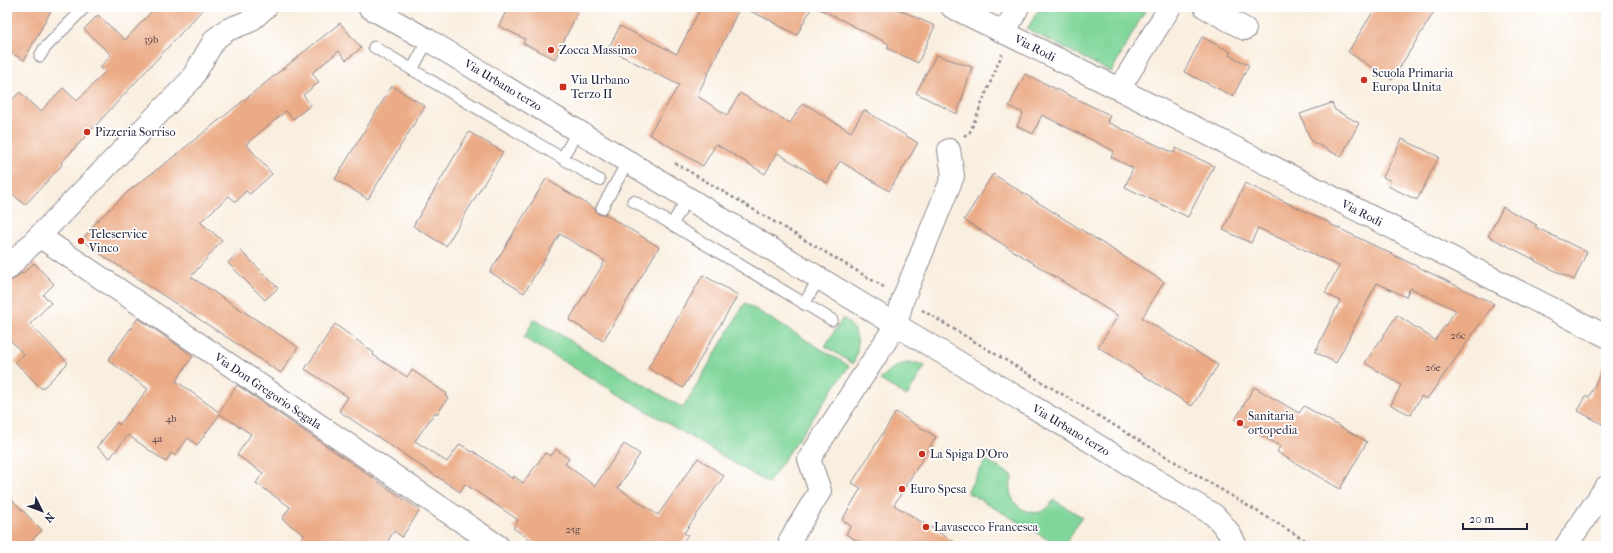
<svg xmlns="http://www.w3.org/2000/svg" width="1613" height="553" font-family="'IM FELL French Canon',serif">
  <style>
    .green { fill: #80d69a; stroke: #517c6a }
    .building { fill: #ebab86 }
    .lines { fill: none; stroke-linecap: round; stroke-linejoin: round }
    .lane-casing { stroke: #8e888e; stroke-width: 13 }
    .street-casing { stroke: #8e888e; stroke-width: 24 }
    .secondary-casing { stroke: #8e888e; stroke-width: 24 }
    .path { stroke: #8e888e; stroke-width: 2.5; stroke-dasharray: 3 3; stroke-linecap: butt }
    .lane { stroke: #fff; stroke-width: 11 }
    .street { stroke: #fff; stroke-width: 22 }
    .secondary { stroke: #fff; stroke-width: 22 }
    .poi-dot { fill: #c8321e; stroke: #fff; stroke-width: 1.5 }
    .labels { text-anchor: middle; stroke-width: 3.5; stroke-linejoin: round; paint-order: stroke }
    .number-label { font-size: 10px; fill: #54444e }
    .street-label { font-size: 12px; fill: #22223b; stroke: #fff }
    .poi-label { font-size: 12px; fill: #22223b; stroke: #fff; text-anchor: start }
  </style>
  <rect width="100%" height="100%" fill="#fff"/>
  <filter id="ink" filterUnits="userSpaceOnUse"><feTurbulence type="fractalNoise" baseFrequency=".025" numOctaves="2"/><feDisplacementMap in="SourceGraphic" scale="8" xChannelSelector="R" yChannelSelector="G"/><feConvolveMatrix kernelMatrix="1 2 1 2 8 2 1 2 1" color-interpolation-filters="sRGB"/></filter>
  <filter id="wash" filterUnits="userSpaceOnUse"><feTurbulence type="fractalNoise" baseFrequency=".012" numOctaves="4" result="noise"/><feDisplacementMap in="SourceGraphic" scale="16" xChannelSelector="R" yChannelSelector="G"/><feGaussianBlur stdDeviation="0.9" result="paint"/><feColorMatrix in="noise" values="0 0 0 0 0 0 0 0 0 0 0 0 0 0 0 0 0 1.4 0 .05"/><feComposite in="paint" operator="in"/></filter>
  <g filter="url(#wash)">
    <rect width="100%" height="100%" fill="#f9efe0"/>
    <path class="green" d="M 1040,7 L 1147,7 L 1111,72 L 1027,29 Z
      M 745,303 L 849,366 L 768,483 L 524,338 L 534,319 L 683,408 Z
      M 843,318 C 859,330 861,346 853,364 L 825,346 Z
      M 907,363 L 917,363 L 925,366 L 907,396 L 880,380 C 888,371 895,365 907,363 Z
      M 986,460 L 1013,476 C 1012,480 1010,485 1010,489 C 1010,506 1031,518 1045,510 C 1049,508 1051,503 1054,500 L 1082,517 L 1064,546 L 1059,546 L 967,492 Z"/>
    <g id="blocks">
      <path class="building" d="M 7,7 L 53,7 L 24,60 L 7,51 Z
        M 156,7 L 205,7 L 61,163 L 62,165 L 25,205 L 7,189 L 7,105 L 20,92 L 40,112 L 63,88 L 77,101 L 105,72 L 100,67 L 111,55 L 84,29 L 98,15 L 125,40 Z
        M 508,7 L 580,7 L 555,59 L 523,43 L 525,39 L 499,26 Z
        M 701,7 L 740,7 L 697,96 L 727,115 L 740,93 L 790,123 L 803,103 L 851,132 L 864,110 L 918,143 L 889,191 L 840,161 L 827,183 L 777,153 L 765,174 L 716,144 L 703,166 L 649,134 L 679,85 L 608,49 L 620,26 L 677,54 Z
        M 741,7 L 812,7 L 797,35 L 772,22 L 772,21 Z
        M 816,7 L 893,7 L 935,26 L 918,63 L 887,48 L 889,44 Z
        M 1376,7 L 1437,7 L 1392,80 L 1348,52 Z
        M 340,23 L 361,48 L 346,60 L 339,51 L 312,73 L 319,82 L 303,95 L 311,105 L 293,119 L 286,111 L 246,144 L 272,174 L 250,194 L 246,191 L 236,202 L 229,196 L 200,222 L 222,240 L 191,277 L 298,347 L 281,373 L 108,259 L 82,240 L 97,221 L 131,189 L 167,162 Z
        M 1202,37 L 1231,52 L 1229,55 L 1249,65 L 1233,96 L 1184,72 Z
        M 936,55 L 972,67 L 957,114 L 916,93 Z
        M 1025,74 L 1110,115 L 1107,122 L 1174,153 L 1176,148 L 1214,166 L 1188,217 L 1125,187 L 1133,168 L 1111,157 L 1114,151 L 1042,115 L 1033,134 L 1017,126 L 1023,113 L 1009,106 Z
        M 392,86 L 425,106 L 368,199 L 335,179 Z
        M 1332,103 L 1335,110 L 1359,123 L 1341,157 L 1311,141 L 1300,114 Z
        M 469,132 L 503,152 L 446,246 L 413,226 Z
        M 1402,139 L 1439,157 L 1417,200 L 1388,186 L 1391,181 L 1383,177 Z
        M 993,174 L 1164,282 L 1142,318 L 1218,365 L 1192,406 L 1098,347 L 1118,316 L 964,220 Z
        M 546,179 L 595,209 L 598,214 L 605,214 L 659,247 L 603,341 L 569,320 L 605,261 L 560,234 L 524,293 L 490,272 Z
        M 1245,183 L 1330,223 L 1330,224 L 1494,304 L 1427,399 L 1421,396 L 1411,415 L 1391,405 L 1401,385 L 1365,363 L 1397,315 L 1435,340 L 1456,310 L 1410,288 L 1406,297 L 1377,283 L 1336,363 L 1315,352 L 1340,301 L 1325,293 L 1339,266 L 1258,228 L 1251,243 L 1223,230 Z
        M 1503,207 L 1537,225 L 1535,227 L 1587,252 L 1574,280 L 1535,261 L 1535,260 L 1488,236 Z
        M 240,250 L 278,288 L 265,300 L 228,263 Z
        M 34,263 L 54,284 L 43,295 L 51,303 L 30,324 L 68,363 L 42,389 L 15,362 L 24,354 L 7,337 L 7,282 L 16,278 L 21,273 L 22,274 Z
        M 703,275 L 738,295 L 683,388 L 648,368 Z
        M 138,318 L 193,356 L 176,381 L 219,412 L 237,385 L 420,510 L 402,537 L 394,531 L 385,546 L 296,546 L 304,535 L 282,519 L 290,507 L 256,483 L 263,473 L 237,455 L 251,434 L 220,414 L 197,445 L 188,438 L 175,456 L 171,453 L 166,462 L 128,435 L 110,458 L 97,447 L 117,422 L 119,425 L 148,389 L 108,360 Z
        M 335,324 L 374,353 L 373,355 L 407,377 L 412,370 L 447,394 L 445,396 L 448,398 L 437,414 L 435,412 L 415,441 L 447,462 L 460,444 L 472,452 L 473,451 L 513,479 L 514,476 L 523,483 L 545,453 L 551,456 L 556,449 L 569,459 L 565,464 L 595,486 L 624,444 L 640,454 L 618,488 L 658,515 L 698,458 L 724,476 L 684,533 L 688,535 L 680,546 L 540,546 L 513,528 L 518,520 L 495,504 L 465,484 L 460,492 L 339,411 L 348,397 L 305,369 Z
        M 1606,361 L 1606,426 L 1578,411 L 1586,396 L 1589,397 Z
        M 1254,387 L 1299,413 L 1304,406 L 1367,442 L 1340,489 L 1277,452 L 1280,446 L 1235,420 Z
        M 896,412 L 936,437 L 894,505 L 961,546 L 866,546 L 846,534 L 851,526 L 842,520 L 861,488 L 852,483 Z
        M 7,495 L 42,530 L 26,546 L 7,546 Z"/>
    </g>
  </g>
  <g filter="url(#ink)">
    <use href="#blocks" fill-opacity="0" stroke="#8e888e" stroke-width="1"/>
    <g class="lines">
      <g class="lane-casing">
        <path id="lane" d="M 374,47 L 599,180
          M 40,56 L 44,49 L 85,7
          M 412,70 L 428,40
          M 562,158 L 578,131
          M 633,201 L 832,320
          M 602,208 L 628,161
          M 672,224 L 688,198
          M 804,304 L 819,278"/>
      </g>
      <g class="street-casing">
        <path id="street" d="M 952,7 L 1119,89 L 1606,336
          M 1205,7 L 1245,29
          M 1005,32 L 1018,7
          M 1119,89 L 1170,7
          M 39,236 L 498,546
          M 790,540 L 820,491 L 809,459 L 896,325 L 903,299 L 953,176 L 949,150
          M 1566,546 L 1606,487"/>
      </g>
      <g class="secondary-casing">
        <path id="secondary" d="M 369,7 L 428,40 L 896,325 L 1214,515 C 1223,524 1231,534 1236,546
          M 7,269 L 191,80 L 215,39 L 227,30 L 250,21 L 266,7"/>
      </g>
      <path class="path" d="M 964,136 L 970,132 L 1002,54
        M 675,163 L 884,287
        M 922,310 L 1310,543 L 1308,546"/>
      <use href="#lane" class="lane"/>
      <use href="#street" class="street"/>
      <use href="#secondary" class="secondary"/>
    </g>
  </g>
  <g class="poi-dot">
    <circle cx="551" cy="50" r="4"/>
    <circle cx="1364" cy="80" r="4"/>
    <rect x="559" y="83" width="8" height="8" rx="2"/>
    <circle cx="87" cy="132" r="4"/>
    <circle cx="81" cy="241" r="4"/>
    <circle cx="1240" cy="423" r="4"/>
    <circle cx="922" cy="454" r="4"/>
    <circle cx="902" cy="489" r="4"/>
    <circle cx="926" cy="527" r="4"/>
  </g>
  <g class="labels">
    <g class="number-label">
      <text x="151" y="43">39b</text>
      <text x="1458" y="339">26c</text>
      <text x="1433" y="371">26e</text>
      <text x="171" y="422">4b</text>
      <text x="157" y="442">4a</text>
      <text x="573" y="533">25g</text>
    </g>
    <g class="street-label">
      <text transform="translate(1035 48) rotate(27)" y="4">Via Rodi</text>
      <text transform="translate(503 85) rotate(31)" y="4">Via Urbano terzo</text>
      <text transform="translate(1362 213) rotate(27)" y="4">Via Rodi</text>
      <text transform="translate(268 391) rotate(34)" y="4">Via Don Gregorio Segala</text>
      <text transform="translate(1071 430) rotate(31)" y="4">Via Urbano terzo</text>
    </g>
    <g class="poi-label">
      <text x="559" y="54">Zocca Massimo</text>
      <text x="1372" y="77">Scuola Primaria<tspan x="1372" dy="14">Europa Unita</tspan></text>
      <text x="571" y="84">Via Urbano<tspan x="571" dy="14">Terzo II</tspan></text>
      <text x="95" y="136">Pizzeria Sorriso</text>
      <text x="89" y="238">Teleservice<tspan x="89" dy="14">Vinco</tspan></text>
      <text x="1248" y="420">Sanitaria<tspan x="1248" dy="14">ortopedia</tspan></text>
      <text x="930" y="458">La Spiga D'Oro</text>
      <text x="910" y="493">Euro Spesa</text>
      <text x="934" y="531">Lavasecco Francesca</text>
    </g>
  </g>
  <rect width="1613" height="553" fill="none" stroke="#fff" stroke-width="24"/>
  <g transform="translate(42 511) rotate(132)" stroke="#ffffff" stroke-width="3" paint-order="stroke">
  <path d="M0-3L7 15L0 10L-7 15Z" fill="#22223b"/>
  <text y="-6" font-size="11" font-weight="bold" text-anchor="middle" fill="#22223b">N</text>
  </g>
  <path d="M1463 523v6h64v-6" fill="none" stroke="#22223b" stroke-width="2"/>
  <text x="1469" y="523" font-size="12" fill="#22223b" stroke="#ffffff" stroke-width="3" paint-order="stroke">20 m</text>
</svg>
